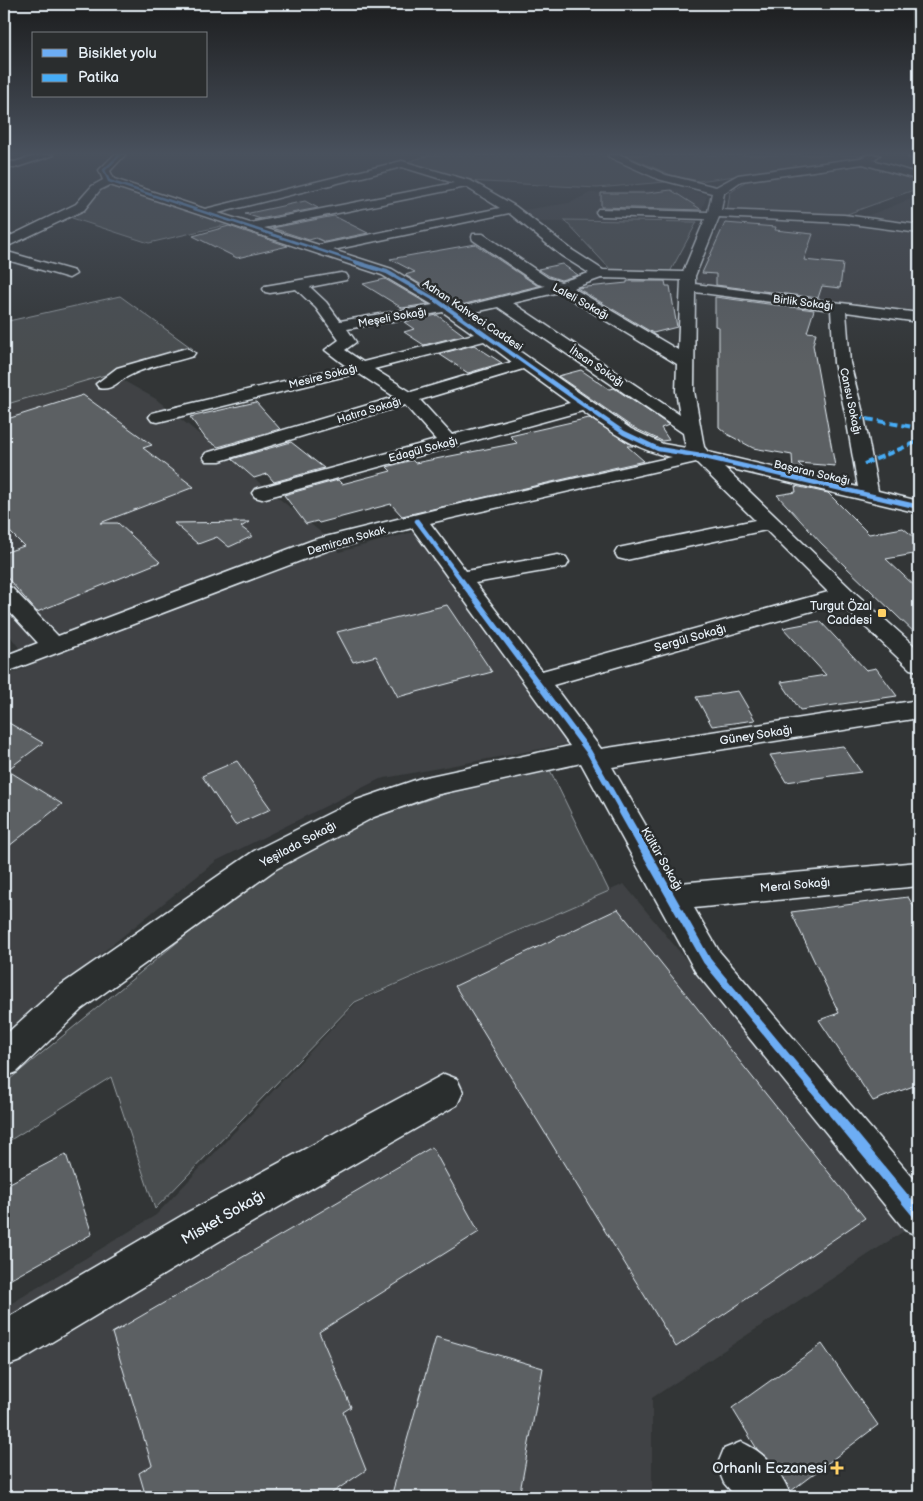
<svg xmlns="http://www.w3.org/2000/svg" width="923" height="1501" font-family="'Balsamiq Sans',sans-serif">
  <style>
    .built { fill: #3f4244 }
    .green { fill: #494d4f; stroke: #989fa4 }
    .building { fill: #5c6063; stroke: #e8f1f8 }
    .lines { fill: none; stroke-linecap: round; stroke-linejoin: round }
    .minor-casing { stroke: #e8f1f8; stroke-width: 3 }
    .minor { fill: #2a2d2e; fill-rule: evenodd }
    .quiet { stroke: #46acf6; stroke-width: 4; stroke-dasharray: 8 4; stroke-linecap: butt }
    .cycleway-far5-casing { stroke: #2a2d2e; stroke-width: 4 }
    .cycleway-far4-casing { stroke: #2a2d2e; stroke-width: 5.5 }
    .cycleway-far3-casing { stroke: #2a2d2e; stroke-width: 7 }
    .cycleway-far2-casing { stroke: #2a2d2e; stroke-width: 9 }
    .cycleway-far1-casing { stroke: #2a2d2e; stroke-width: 11 }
    .cycleway-casing { stroke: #2a2d2e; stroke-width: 13 }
    .cycleway-far5 { stroke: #6dadf4; stroke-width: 2.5 }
    .cycleway-far4 { stroke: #6dadf4; stroke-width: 4 }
    .cycleway-far3 { stroke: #6dadf4; stroke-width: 4.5 }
    .cycleway-far2 { stroke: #6dadf4; stroke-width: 5.5 }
    .cycleway-far1 { stroke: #6dadf4; stroke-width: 8 }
    .cycleway { stroke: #6dadf4; stroke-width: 10 }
    .poi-dot { fill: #ffd166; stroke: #2a2d2e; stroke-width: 2 }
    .labels { text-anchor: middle; stroke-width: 5; stroke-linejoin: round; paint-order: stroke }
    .far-street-label { font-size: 11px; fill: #e8f1f8; stroke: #2a2d2e }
    .poi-label { font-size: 12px; fill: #e8f1f8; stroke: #2a2d2e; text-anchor: end }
    .street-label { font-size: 12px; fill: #e8f1f8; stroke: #2a2d2e }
    .near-street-label { font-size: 15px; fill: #e8f1f8; stroke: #2a2d2e }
    .near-poi-label { font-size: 15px; fill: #e8f1f8; stroke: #2a2d2e; text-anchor: end }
  </style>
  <rect width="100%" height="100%" fill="#323536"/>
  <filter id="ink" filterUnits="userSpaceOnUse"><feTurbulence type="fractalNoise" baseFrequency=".02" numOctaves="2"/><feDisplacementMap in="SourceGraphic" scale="10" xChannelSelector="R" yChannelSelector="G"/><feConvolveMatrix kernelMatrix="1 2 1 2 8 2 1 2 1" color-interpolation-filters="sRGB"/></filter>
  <g filter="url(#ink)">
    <path class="built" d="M 684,188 L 707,196 L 697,222 L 537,222 L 523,210 L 569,203 L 590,193 Z
      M 919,196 L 919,313 L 695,285 L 723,216 L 851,222 Z
      M 117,377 L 156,399 L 323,534 L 339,552 L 413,532 L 573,743 L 380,779 L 216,861 L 4,1032 L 4,676 L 32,665 L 4,628 L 4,405 L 89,380 Z
      M 624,884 L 907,1229 L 652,1398 L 652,1497 L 4,1497 L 4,1308 L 156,1215 L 356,1003 Z"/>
    <path class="green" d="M 430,155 L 603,155 L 665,182 L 597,188 L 466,181 L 407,162 Z
      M 625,155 L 866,155 L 858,159 L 699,181 L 671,175 Z
      M 863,165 L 919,181 L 919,188 L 839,217 L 727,211 L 730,193 L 746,181 Z
      M 111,186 L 230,224 L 149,243 L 72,218 L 72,215 L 98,190 Z
      M 564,220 L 697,222 L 670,272 L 611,270 Z
      M 120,296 L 193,349 L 4,405 L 4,322 Z
      M 549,768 L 609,891 L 355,1002 L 155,1209 L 111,1077 L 4,1144 L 4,1084 L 251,882 L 369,819 L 454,791 Z"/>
    <path class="building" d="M 671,190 L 702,210 L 601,207 L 601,193 L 648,193 Z
      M 305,201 L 318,208 L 254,220 L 261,219 L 245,214 Z
      M 334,216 L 368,233 L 325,242 L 316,238 L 309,240 L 272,228 Z
      M 725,223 L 776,227 L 775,230 L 813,234 L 804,260 L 843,264 L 840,288 L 822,286 L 818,298 L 716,285 L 716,274 L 702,273 Z
      M 229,226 L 288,246 L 237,258 L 193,236 Z
      M 475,244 L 538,286 L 457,306 L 405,275 L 415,272 L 390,259 Z
      M 562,264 L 578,275 L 561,280 L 549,276 L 538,269 Z
      M 385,279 L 428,304 L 402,308 L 363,284 Z
      M 627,281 L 665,281 L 666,286 L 670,286 L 677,327 L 653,333 L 577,288 L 627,283 Z
      M 715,297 L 814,310 L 807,332 L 816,333 L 813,345 L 835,466 L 798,463 L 808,473 L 793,470 L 792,455 L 753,448 L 727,434 L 719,427 L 719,327 L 715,326 Z
      M 437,315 L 464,335 L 424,345 L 404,332 L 414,329 L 404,322 Z
      M 474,345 L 502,363 L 468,373 L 439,354 Z
      M 581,370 L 609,389 L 614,388 L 669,425 L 661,428 L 669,440 L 662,441 L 632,427 L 558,376 Z
      M 83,395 L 152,445 L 143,448 L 194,487 L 100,523 L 118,523 L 160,562 L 37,612 L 4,574 L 4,553 L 24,546 L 4,526 L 4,420 Z
      M 256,402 L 280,429 L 218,447 L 206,439 L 190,417 Z
      M 589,418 L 633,446 L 627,446 L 644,461 L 402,516 L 391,504 L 319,523 L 317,521 L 306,524 L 284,495 L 338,480 L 342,484 L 391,471 L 387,467 L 412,460 L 415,463 L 517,443 L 510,436 Z
      M 291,442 L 324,468 L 274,482 L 267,474 L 254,478 L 232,459 Z
      M 795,486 L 828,493 L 869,534 L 903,528 L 919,541 L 919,553 L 886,559 L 919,590 L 919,637 L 821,543 L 777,495 L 796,492 Z
      M 249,522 L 241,527 L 253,536 L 229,547 L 217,537 L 198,544 L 174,523 Z
      M 447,605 L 492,672 L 398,697 L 376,656 L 353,662 L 337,632 Z
      M 820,621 L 866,670 L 876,668 L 897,696 L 800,710 L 781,682 L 826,675 L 783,628 Z
      M 738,691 L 755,720 L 712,726 L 696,697 Z
      M 4,720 L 43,743 L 7,770 L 62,804 L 4,850 Z
      M 843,746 L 861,772 L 786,782 L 770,755 Z
      M 237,761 L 271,809 L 235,825 L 202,776 Z
      M 908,897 L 919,915 L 919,1084 L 873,1101 L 819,1020 L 839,1013 L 791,912 Z
      M 618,909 L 865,1218 L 676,1347 L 455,986 Z
      M 432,1147 L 479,1232 L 319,1332 L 351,1407 L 343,1412 L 366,1470 L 326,1497 L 146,1497 L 139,1473 L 152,1465 L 112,1333 Z
      M 66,1154 L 92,1234 L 4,1283 L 4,1186 Z
      M 436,1337 L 543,1368 L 519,1497 L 391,1497 Z
      M 822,1344 L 878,1425 L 791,1491 L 779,1471 L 757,1449 L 732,1408 Z"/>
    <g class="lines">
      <g class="minor-casing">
        <path id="minor" d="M 39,155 L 54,155 L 14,168 L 4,166 L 4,160 L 14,162 Z
          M 114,155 L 125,155 L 110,171 L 114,179 L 205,209 L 402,161 L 471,181 L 484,188 L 515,206 L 572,250 L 603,270 L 683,272 L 705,219 L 602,216 L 598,215 L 596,212 L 598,209 L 708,212 L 712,193 L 658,179 L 609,157 L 608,155 L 621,155 L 666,175 L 716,187 L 738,175 L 860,158 L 868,155 L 880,155 L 873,160 L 919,174 L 919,180 L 863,164 L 741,181 L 724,193 L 721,210 L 844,215 L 919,225 L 919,233 L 844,223 L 719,217 L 695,276 L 695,284 L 919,313 L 919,322 L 846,312 L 850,363 L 864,417 L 878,491 L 919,501 L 919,513 L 724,467 L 852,590 L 919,650 L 919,671 L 910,669 L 840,603 L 553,685 L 601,749 L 919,700 L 919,718 L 612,767 L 679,883 L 919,862 L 919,886 L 694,908 L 719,951 L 919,1185 L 919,1236 L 905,1230 L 695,971 L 581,763 L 435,795 L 374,817 L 276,869 L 82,1009 L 17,1072 L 4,1077 L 4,1036 L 58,987 L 254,851 L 354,801 L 421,778 L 570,746 L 412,528 L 329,550 L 4,673 L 4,656 L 38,643 L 4,606 L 4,586 L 12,588 L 58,636 L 313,540 L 442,508 L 672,457 C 637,451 610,431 582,411 L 269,497 L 262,499 L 255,497 L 252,493 L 255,489 L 436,440 L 405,405 L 220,461 L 206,461 L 203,457 L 206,453 L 395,397 L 358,373 L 158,422 L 152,421 L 149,417 L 152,413 L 346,366 L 325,350 L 339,340 L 316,308 L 296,289 L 270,293 L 265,292 L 263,289 L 265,286 L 341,273 L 346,274 L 348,277 L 346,280 L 310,287 L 326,302 L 340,321 L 433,305 L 382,275 L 110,185 L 100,190 L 84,210 L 4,248 L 4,239 L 76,204 L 92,186 L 103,180 L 99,170 ZM 402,167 L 454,183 L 250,223 L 218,213 ZM 466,187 L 500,208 L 319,245 L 264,228 ZM 509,213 L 562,256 L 589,273 L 561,282 L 548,278 L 483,234 L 473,234 L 472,237 L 473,240 L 538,284 L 545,286 L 457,308 L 392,269 L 333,250 ZM 601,278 L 681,280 L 678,350 L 573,288 ZM 559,292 L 677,364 L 676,391 L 680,415 L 513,303 ZM 695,292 L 831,310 L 834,363 L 846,417 L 858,487 L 708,452 L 704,447 L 694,391 ZM 498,307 L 683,433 L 686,448 L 663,444 L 631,429 L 466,314 ZM 443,312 L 474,334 L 363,362 L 345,350 L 356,342 L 347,329 ZM 484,341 L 512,362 L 411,392 L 374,369 ZM 523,369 L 570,403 L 452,435 L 420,400 ZM 696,462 L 755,520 L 618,548 L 615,553 L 618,558 L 626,560 L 766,530 L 828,592 L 542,671 L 475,583 L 566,567 L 569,562 L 566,557 L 558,555 L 466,571 L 430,523 Z
          M 908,155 L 919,155 L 919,159 L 909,157 Z
          M 4,251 L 74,271 L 76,274 L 69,278 L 4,259 Z
          M 187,348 L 195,353 L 193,356 C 172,363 146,366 127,377 C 117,382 111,391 99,388 L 96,384 L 117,368 Z
          M 444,1074 L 457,1079 L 463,1092 L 457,1105 L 218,1242 L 20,1361 L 4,1367 L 4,1320 L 188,1212 Z
          M 741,1442 C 765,1452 783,1473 791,1497 L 736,1497 L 724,1483 L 717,1466 L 724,1449 Z"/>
      </g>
      <use href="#minor" class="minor"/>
      <path class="quiet" d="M 855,417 L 919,428
        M 864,464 L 919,441"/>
      <g class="cycleway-far5-casing">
        <path id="cycleway-far5" d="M 120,155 L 104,170 L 109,181 L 359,263"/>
      </g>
      <g class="cycleway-far4-casing">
        <path id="cycleway-far4" d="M 355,262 L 387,272 L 436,300 L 580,402"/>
      </g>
      <g class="cycleway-far3-casing">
        <path id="cycleway-far3" d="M 578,401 L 624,433 L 658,449 L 701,456 L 919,507
          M 417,521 L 462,581"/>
      </g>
      <g class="cycleway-far2-casing">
        <path id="cycleway-far2" d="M 461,580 L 589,752 L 624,814"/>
      </g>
      <g class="cycleway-far1-casing">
        <path id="cycleway-far1" d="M 623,812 L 707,961 L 834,1114"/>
      </g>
      <g class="cycleway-casing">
        <path id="cycleway" d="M 833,1112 L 919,1216"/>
      </g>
      <use href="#cycleway-far5" class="cycleway-far5"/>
      <use href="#cycleway-far4" class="cycleway-far4"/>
      <use href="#cycleway-far3" class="cycleway-far3"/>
      <use href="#cycleway-far2" class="cycleway-far2"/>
      <use href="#cycleway-far1" class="cycleway-far1"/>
      <use href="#cycleway" class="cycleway"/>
    </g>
  </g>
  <linearGradient id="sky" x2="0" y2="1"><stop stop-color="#1c1d1e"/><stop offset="0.42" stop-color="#49515d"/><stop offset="1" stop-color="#49515d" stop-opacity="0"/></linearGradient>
  <rect width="923" height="365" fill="url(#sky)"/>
  <g class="poi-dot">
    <rect x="877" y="608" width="10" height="10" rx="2.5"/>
    <path d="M834.5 1460.5h5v5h5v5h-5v5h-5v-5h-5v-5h5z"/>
  </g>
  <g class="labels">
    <g class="far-street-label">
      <text transform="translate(581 301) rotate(29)" y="4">Laleli Sokağı</text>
      <text transform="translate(803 302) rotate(7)" y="4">Birlik Sokağı</text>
      <text transform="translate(473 315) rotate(34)" y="4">Adnan Kahveci Caddesi</text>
      <text transform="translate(392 317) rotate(-10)" y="4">Meşeli Sokağı</text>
      <text transform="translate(597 366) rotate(34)" y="4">İhsan Sokağı</text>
      <text transform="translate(323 376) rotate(-14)" y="4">Mesire Sokağı</text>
      <text transform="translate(851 401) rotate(78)" y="4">Cansu Sokağı</text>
      <text transform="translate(369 410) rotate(-17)" y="4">Hatıra Sokağı</text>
      <text transform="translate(423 449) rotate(-15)" y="4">Edagül Sokağı</text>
      <text transform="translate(812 472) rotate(13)" y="4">Başaran Sokağı</text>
      <text transform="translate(346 540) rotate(-16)" y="4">Demircan Sokak</text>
    </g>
    <g class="poi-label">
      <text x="872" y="610">Turgut Özal<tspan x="872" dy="14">Caddesi</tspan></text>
    </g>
    <g class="street-label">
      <text transform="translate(690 638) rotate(-16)" y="4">Sergül Sokağı</text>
      <text transform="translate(756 735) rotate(-9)" y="4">Güney Sokağı</text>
      <text transform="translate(298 844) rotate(-28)" y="4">Yeşilada Sokağı</text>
      <text transform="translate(662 859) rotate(60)" y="4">Kültür Sokağı</text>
      <text transform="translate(795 885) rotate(-5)" y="4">Meral Sokağı</text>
    </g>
    <g class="near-street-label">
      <text transform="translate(223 1217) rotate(-30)" y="5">Misket Sokağı</text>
    </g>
    <g class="near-poi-label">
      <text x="827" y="1473">Orhanlı Eczanesi</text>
    </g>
  </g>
  <rect width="923" height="1501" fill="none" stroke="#2a2d2e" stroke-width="20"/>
  <rect x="10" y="10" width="903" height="1481" fill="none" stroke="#e8f1f8" stroke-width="2" filter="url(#ink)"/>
  <rect x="32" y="32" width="175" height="65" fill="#2a2d2e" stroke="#767b7f"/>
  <rect x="42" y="49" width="25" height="8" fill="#6dadf4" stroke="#767b7f"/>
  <text x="78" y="58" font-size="15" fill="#e8f1f8">Bisiklet yolu</text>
  <rect x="42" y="74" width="25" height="8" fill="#46acf6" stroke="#767b7f"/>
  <text x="78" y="82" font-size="15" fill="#e8f1f8">Patika</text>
</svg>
